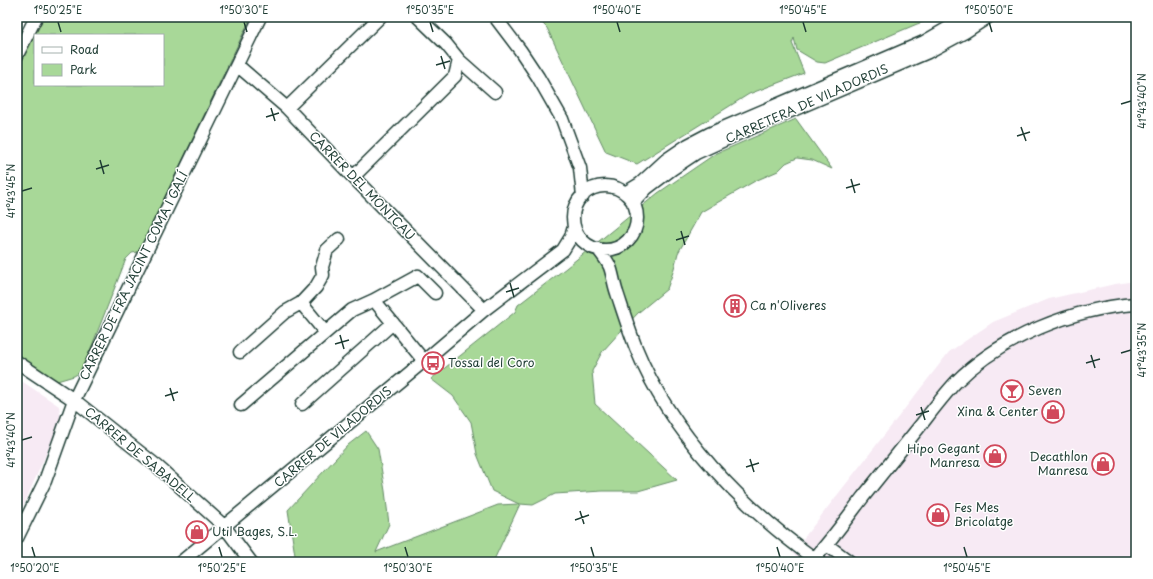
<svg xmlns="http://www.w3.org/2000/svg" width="1153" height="579" font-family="'Playpen Sans',sans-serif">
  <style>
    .built { fill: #f7eaf4 }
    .green { fill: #a8d898; stroke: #648a66 }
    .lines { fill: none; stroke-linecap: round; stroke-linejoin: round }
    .minor-casing { stroke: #1f3d34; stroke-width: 15 }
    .minor { stroke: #fff; stroke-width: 12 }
    .ticks { fill: none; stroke: #1f3d34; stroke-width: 1.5 }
    .labels { text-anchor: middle; stroke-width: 3; stroke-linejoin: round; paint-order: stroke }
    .street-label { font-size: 12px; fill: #1f3d34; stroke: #fff }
    .poi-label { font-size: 12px; fill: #1f3d34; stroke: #fff; text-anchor: start }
    .neatline { fill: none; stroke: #1f3d34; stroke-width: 1.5 }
    .ticks-label { font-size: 10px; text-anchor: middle; fill: #1f3d34 }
  </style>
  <rect width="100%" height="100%" fill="#fff"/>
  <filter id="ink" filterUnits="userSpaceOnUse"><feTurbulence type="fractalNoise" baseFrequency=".025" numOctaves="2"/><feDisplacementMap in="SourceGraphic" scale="8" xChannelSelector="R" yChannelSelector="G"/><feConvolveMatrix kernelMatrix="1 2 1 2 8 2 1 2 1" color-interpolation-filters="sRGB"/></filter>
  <g filter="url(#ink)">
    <path class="built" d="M 1136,281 L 1136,562 L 803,562 L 792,553 L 949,352 L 993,322 L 1049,299 L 1115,284 Z
      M 17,378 L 59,406 L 61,420 L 17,520 Z"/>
    <path class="green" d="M 44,17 L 251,17 L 142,245 L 138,252 L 132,253 L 126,259 L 82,371 L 74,376 L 57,381 L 17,355 L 17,71 L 35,35 L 35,85 L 163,85 L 163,35 L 35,35 Z
      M 536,17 L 939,17 L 917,24 L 825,63 L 817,62 L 797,50 L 794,38 L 792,43 L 804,73 L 749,94 L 637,164 L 606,152 L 547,28 Z
      M 796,119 L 832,169 L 812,160 L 797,158 L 786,163 L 778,171 L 755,181 L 701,212 L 678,253 L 673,272 L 667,289 L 639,312 L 620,332 L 602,352 L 592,371 L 595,404 L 677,480 L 638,491 L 602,491 L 555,494 L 533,505 L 520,504 L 493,562 L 296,562 L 288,510 L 348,445 L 366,431 L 378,449 L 385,491 L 389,524 L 376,552 L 498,505 L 519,504 L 492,491 L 477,454 L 471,422 L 453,396 L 431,379 L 515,312 L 518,305 L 566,268 L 658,193 L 715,154 Z"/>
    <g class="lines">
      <g class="minor-casing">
        <path id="minor" d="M 418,17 L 446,44 L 459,60 L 495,92
          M 495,17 L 520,50 L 538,77 L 562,119 L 580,168 L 583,196
          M 17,55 L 36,17
          M 237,65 L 287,108 L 353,177 L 484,310
          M 287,108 L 380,17
          M 353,177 L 455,76 L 459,60
          M573 218a32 32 0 1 1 64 0a32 32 0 1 1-64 0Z
          M 625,193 L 640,184 L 666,160 L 688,145 L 709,134 L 924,42 L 967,17
          M 633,203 L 647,188 L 672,169 L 696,153 L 744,131 L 928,52 L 965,32 L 988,17
          M 598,249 C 602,254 607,260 610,267 C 613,275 614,285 617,293 C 623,311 629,330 636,348 C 671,434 744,509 819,562
          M 374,300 L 424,361
          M 301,303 L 325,332
          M 240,352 L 285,312 L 301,303 L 316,287 L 323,275 L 322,267 L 327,250 L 339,239
          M 17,362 L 74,400 L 157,466 L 224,526 L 251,562
          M 302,404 L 393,323
          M 241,405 L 352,310 L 374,300 L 418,276 L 435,293
          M 17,538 L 45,481 L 74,400 L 260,17
          M 827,545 L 850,562
          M 814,559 C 832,539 847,518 863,497 C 882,473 901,450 920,426 C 931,412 943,396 956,382 C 1001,337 1074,308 1136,304
          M 181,562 L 424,361 L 484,310 L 563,250 L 571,237 L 574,227"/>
      </g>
      <use href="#minor" class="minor"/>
    </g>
  </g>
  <path class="ticks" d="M 58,22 L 61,32M 244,22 L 247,32M 430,22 L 433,32M 617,22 L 620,32M 803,22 L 806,32M 989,22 L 992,32M 441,56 L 445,69M 436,65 L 450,61M 1121,104 L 1131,101M 271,108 L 275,121M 266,117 L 279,113M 1021,127 L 1026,141M 1017,136 L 1030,132M 100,160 L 104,174M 96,169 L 109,165M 851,179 L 855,193M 846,188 L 860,184M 22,191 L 32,188M 681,231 L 685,245M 676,240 L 689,236M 510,283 L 514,297M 506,292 L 519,288M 340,335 L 344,349M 335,344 L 349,340M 1121,353 L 1131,350M 1091,355 L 1095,368M 1086,363 L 1100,359M 170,388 L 174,401M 165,396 L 178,392M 921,407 L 925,420M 916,415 L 929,411M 22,440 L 32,437M 750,459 L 754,472M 746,467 L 759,463M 580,511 L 584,524M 575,520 L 589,515M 32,547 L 35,557M 219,547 L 222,557M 405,547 L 408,557M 591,547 L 594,557M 777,547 L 780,557M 964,547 L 967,557"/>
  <defs>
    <g id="building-ring" transform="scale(1.15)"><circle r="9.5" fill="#fff" stroke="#d1495b" stroke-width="1.5"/><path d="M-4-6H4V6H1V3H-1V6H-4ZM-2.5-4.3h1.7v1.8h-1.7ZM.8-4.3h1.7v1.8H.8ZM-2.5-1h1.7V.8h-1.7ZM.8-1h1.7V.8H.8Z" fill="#d1495b"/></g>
    <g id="bus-ring" transform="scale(1.15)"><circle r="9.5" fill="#fff" stroke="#d1495b" stroke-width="1.5"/><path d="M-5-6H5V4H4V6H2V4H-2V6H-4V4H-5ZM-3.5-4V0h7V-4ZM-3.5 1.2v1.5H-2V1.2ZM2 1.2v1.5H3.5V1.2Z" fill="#d1495b"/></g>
    <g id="bar-ring" transform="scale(1.15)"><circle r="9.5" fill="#fff" stroke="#d1495b" stroke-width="1.5"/><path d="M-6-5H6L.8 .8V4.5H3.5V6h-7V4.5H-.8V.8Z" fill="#d1495b"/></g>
    <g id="shop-ring" transform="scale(1.15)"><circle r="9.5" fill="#fff" stroke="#d1495b" stroke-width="1.5"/><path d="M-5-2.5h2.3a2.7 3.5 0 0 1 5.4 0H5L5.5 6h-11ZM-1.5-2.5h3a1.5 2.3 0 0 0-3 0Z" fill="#d1495b"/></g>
  </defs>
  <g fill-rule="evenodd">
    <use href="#building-ring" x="735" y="306"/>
    <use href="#bus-ring" x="433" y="363"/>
    <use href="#bar-ring" x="1012" y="391"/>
    <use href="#shop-ring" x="1053" y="412"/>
    <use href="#shop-ring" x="995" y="456"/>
    <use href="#shop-ring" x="1103" y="464"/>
    <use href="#shop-ring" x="938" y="515"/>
    <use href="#shop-ring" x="197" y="532"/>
  </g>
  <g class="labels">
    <g class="street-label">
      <text transform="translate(807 104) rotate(-24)" y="4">CARRETERA DE VILADORDIS</text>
      <text transform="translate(362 186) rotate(46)" y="4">CARRER DEL MONTCAU</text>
      <text transform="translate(134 276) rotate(-64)" y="4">CARRER DE FRA JACINT COMA I GALÍ</text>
      <text transform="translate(333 437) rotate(-40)" y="4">CARRER DE VILADORDIS</text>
      <text transform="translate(140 455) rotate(40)" y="4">CARRER DE SABADELL</text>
    </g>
    <g class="poi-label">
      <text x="750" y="310">Ca n'Oliveres</text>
      <text x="448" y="367">Tossal del Coro</text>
      <text x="1028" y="395">Seven</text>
      <text x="1038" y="416" text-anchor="end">Xina &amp; Center</text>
      <text x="980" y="453" text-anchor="end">Hipo Gegant<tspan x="980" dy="14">Manresa</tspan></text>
      <text x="1088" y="461" text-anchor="end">Decathlon<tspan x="1088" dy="14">Manresa</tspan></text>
      <text x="954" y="512">Fes Mes<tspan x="954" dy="14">Bricolatge</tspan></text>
      <text x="212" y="536">Util Bages, S.L.</text>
    </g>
  </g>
  <rect width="1153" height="579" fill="none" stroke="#fff" stroke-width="44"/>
  <rect x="34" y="34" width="130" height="52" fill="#ffffff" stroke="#a5b1ae"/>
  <rect x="42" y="47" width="20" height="6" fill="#ffffff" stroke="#a5b1ae"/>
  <text x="70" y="54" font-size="12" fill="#1f3d34">Road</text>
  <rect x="42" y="64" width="20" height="12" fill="#a8d898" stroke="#a5b1ae"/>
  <text x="70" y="74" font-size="12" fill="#1f3d34">Park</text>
  <rect x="22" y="22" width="1109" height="535" class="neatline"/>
  <g class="ticks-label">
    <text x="58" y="14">1°50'25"E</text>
    <text x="244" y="14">1°50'30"E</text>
    <text x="430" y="14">1°50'35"E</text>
    <text x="617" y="14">1°50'40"E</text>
    <text x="803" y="14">1°50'45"E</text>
    <text x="989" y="14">1°50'50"E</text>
    <text transform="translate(1142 101) rotate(-90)" y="4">41°43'40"N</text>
    <text transform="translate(11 191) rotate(-90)" y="4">41°43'45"N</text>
    <text transform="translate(1142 350) rotate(-90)" y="4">41°43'35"N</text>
    <text transform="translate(11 440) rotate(-90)" y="4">41°43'40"N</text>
    <text x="35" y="572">1°50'20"E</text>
    <text x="222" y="572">1°50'25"E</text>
    <text x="408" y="572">1°50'30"E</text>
    <text x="594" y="572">1°50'35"E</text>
    <text x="780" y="572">1°50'40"E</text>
    <text x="967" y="572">1°50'45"E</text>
  </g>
</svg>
